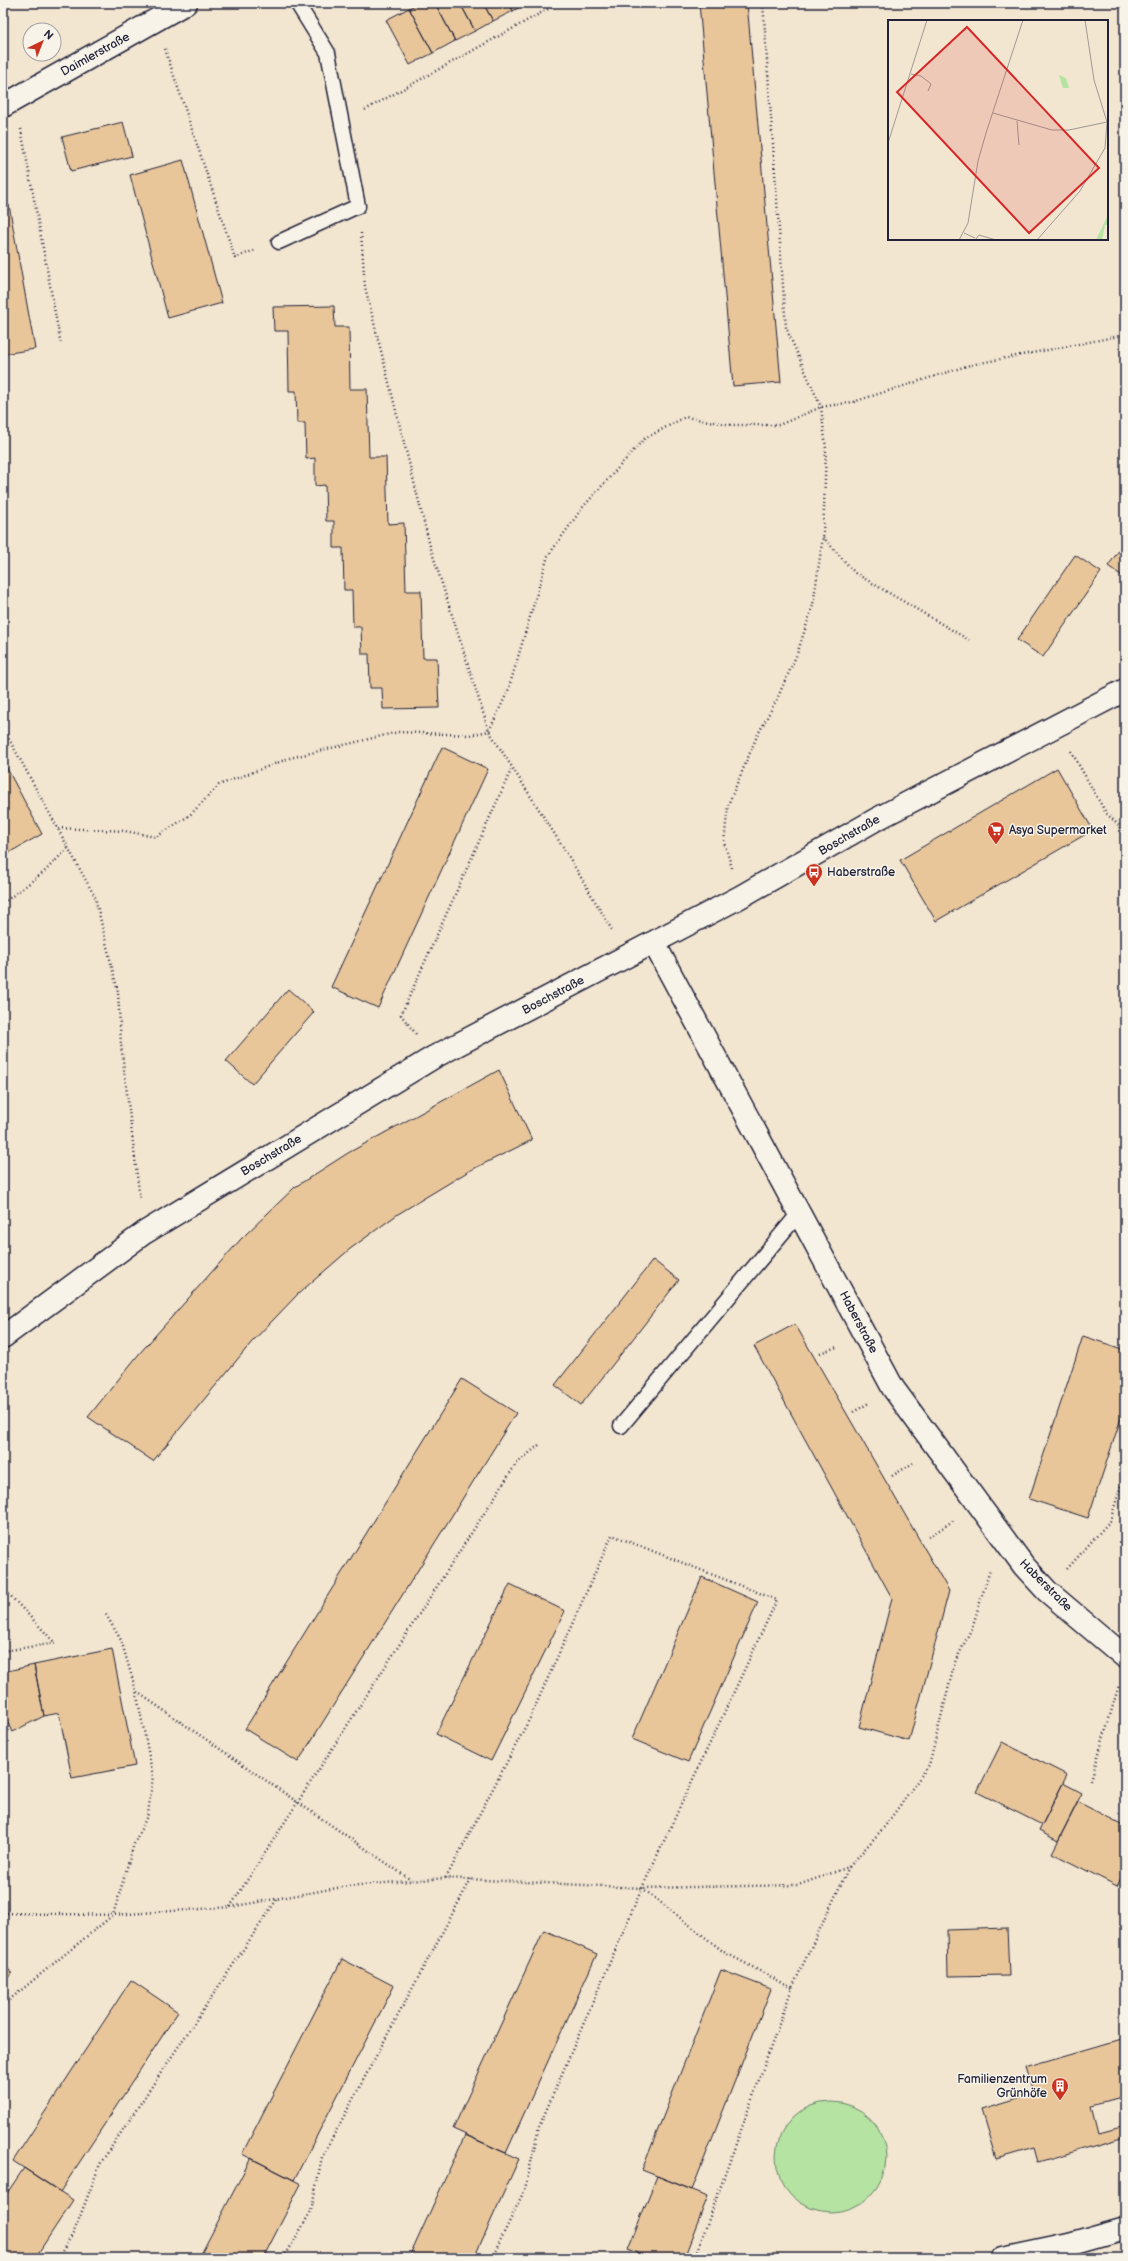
<svg xmlns="http://www.w3.org/2000/svg" width="1128" height="2261" font-family="'Balsamiq Sans',sans-serif">
  <style>
    .green { fill: #b5e3a1; stroke: #6c826e }
    .building { fill: #e8c69a; stroke: #22223b }
    .lines { fill: none; stroke-linecap: round; stroke-linejoin: round }
    .lane-casing { stroke: #22223b; stroke-width: 17 }
    .street-casing { stroke: #22223b; stroke-width: 25 }
    .secondary-casing { stroke: #22223b; stroke-width: 25 }
    .path { stroke: #22223b; stroke-width: 2.5; stroke-dasharray: 1 3; stroke-linecap: butt }
    .lane { stroke: #f7f3e8; stroke-width: 14 }
    .street { stroke: #f7f3e8; stroke-width: 22 }
    .secondary { stroke: #f7f3e8; stroke-width: 22 }
    .labels { text-anchor: middle; stroke-width: 3; stroke-linejoin: round; paint-order: stroke }
    .street-label { font-size: 12px; fill: #22223b; stroke: #f7f3e8 }
    .poi-label { font-size: 12px; fill: #22223b; stroke: #f7f3e8; text-anchor: start }
    .inset-road { fill: none; stroke: #9f9895; stroke-width: 1 }
    .view { fill: #d62828; fill-opacity: 0.15; stroke: #d62828; stroke-width: 2 }
    .inset-edge { fill: none; stroke: #22223b; stroke-width: 2 }
  </style>
  <rect width="100%" height="100%" fill="#f2e6d1"/>
  <filter id="ink" filterUnits="userSpaceOnUse"><feTurbulence type="fractalNoise" baseFrequency=".025" numOctaves="2"/><feDisplacementMap in="SourceGraphic" scale="8" xChannelSelector="R" yChannelSelector="G"/><feConvolveMatrix kernelMatrix="1 2 1 2 8 2 1 2 1" color-interpolation-filters="sRGB"/></filter>
  <g filter="url(#ink)">
    <path class="green" d="M776 2157a55 55 0 1 1 110 0a55 55 0 1 1-110 0Z"/>
    <path class="building" d="M 419,3 L 435,3 L 455,41 L 433,53 L 409,8 Z
      M 435,3 L 460,3 L 475,31 L 455,41 Z
      M 460,3 L 483,3 L 493,21 L 475,31 Z
      M 483,3 L 509,3 L 513,11 L 493,21 Z
      M 509,3 L 527,3 L 513,11 Z
      M 699,3 L 747,3 L 781,382 L 733,386 Z
      M 409,8 L 433,53 L 410,65 L 386,20 Z
      M 123,122 L 132,156 L 71,171 L 62,137 Z
      M 183,160 L 222,303 L 168,318 L 130,175 Z
      M 9,205 L 35,349 L 3,354 L 3,206 Z
      M 334,306 L 335,327 L 349,327 L 350,389 L 367,389 L 369,457 L 386,457 L 388,524 L 404,523 L 406,591 L 421,591 L 423,658 L 437,658 L 439,708 L 383,709 L 382,688 L 370,688 L 369,654 L 362,654 L 361,627 L 353,627 L 352,590 L 344,590 L 343,548 L 334,548 L 334,521 L 326,521 L 325,485 L 315,486 L 315,458 L 306,459 L 305,423 L 297,423 L 296,391 L 289,391 L 288,331 L 274,331 L 273,307 Z
      M 1125,542 L 1125,578 L 1108,566 Z
      M 1075,555 L 1101,572 L 1043,657 L 1017,640 Z
      M 442,747 L 488,769 L 378,1008 L 331,987 Z
      M 3,761 L 42,834 L 3,856 Z
      M 1057,768 L 1093,830 L 936,921 L 900,860 Z
      M 288,989 L 314,1012 L 252,1084 L 226,1061 Z
      M 499,1070 L 532,1140 L 469,1171 L 398,1214 L 350,1249 L 298,1294 L 251,1343 L 153,1461 L 88,1417 L 139,1354 L 241,1239 L 295,1187 L 348,1153 Z
      M 653,1260 L 679,1280 L 581,1405 L 555,1385 Z
      M 795,1324 L 949,1591 L 909,1741 L 859,1727 L 892,1598 L 754,1346 Z
      M 1083,1336 L 1125,1350 L 1125,1406 L 1088,1518 L 1029,1499 Z
      M 462,1379 L 516,1413 L 298,1762 L 245,1729 Z
      M 702,1577 L 758,1602 L 688,1762 L 632,1739 Z
      M 510,1584 L 565,1611 L 491,1761 L 436,1734 Z
      M 112,1649 L 135,1766 L 72,1778 L 59,1713 L 44,1716 L 34,1665 Z
      M 34,1665 L 44,1716 L 12,1732 L 8,1723 L 3,1726 L 3,1672 Z
      M 1002,1742 L 1067,1775 L 1042,1825 L 977,1792 Z
      M 1063,1783 L 1082,1793 L 1058,1841 L 1039,1831 Z
      M 1078,1802 L 1125,1826 L 1125,1871 L 1117,1886 L 1052,1853 Z
      M 1007,1928 L 1009,1975 L 948,1976 L 947,1930 Z
      M 544,1930 L 597,1954 L 506,2153 L 453,2129 Z
      M 342,1959 L 394,1986 L 294,2180 L 242,2154 Z
      M 3,1962 L 12,1974 L 3,1981 Z
      M 721,1970 L 771,1989 L 692,2190 L 642,2170 Z
      M 131,1980 L 178,2012 L 60,2192 L 13,2161 Z
      M 1125,2038 L 1125,2096 L 1092,2105 L 1099,2133 L 1125,2126 L 1125,2137 L 1038,2162 L 1034,2148 L 996,2159 L 981,2110 L 1034,2094 L 1026,2067 Z
      M 465,2135 L 519,2159 L 474,2258 L 409,2258 Z
      M 251,2158 L 301,2184 L 263,2258 L 199,2258 Z
      M 24,2168 L 73,2200 L 35,2258 L 3,2258 L 3,2199 Z
      M 657,2176 L 708,2196 L 684,2258 L 651,2258 L 628,2249 Z"/>
    <g class="lines">
      <g class="lane-casing">
        <path id="lane" d="M 279,242 L 358,206 L 328,53 L 297,3
          M 621,1426 L 800,1212"/>
      </g>
      <g class="street-casing">
        <path id="street" d="M 654,943 L 893,1388 L 1024,1566 L 1047,1591 L 1125,1657
          M 1003,2258 L 1069,2244 L 1125,2228"/>
      </g>
      <g class="secondary-casing">
        <path id="secondary" d="M 3,106 L 186,3
          M 3,1337 L 144,1233 L 434,1057 L 740,897 L 875,820 L 1125,690"/>
      </g>
      <path class="path" d="M 165,49 L 235,258 L 255,250
        M 365,110 L 559,3
        M 21,129 L 61,345
        M 361,233 L 365,287 L 430,546 L 489,731 L 566,852 L 612,930
        M 823,537 L 855,573 L 969,640
        M 3,728 L 95,897 L 118,992 L 121,1044 L 140,1200
        M 1071,751 L 1106,813 L 1125,831
        M 58,828 L 125,831 L 156,837 L 190,815 L 219,785 L 290,758 L 398,732 L 470,735 L 489,731 L 508,691 L 548,556 L 583,507 L 644,439 L 685,417 L 732,425 L 779,425 L 821,407 L 853,402 L 970,365 L 1125,335
        M 732,868 L 724,842 L 728,805 L 757,736 L 777,699 L 797,654 L 813,605 L 823,536 L 826,449 L 821,407 L 786,328 L 763,3
        M 3,903 L 44,872 L 69,847
        M 416,1034 L 401,1015 L 512,768
        M 820,1353 L 837,1347
        M 853,1412 L 869,1403
        M 892,1476 L 913,1463
        M 929,1537 L 954,1520
        M 1067,1569 L 1110,1521 L 1125,1473
        M 3,1588 L 55,1643
        M 3,1651 L 55,1643
        M 137,1692 L 411,1880
        M 1091,1780 L 1119,1685
        M 446,1878 L 530,1718 L 612,1535 L 777,1600 L 642,1888 L 539,2127 L 525,2189 L 492,2258
        M 642,1888 L 724,1952 L 792,1988
        M 230,1907 L 516,1464 L 539,1445
        M 3,1913 L 113,1915 L 230,1907 L 348,1886 L 446,1878 L 642,1888 L 798,1885 L 849,1867 L 885,1826 L 929,1765 L 955,1662 L 972,1628 L 990,1570
        M 3,2005 L 113,1915 L 134,1844 L 148,1814 L 153,1776 L 136,1691 L 121,1640 L 105,1613
        M 58,2258 L 74,2232 L 100,2164 L 277,1899
        M 284,2258 L 311,2211 L 322,2157 L 471,1879
        M 695,2258 L 792,1988 L 849,1867"/>
      <use href="#lane" class="lane"/>
      <use href="#street" class="street"/>
      <use href="#secondary" class="secondary"/>
    </g>
  </g>
  <defs>
    <g id="supermarket-pin" transform="scale(0.9)"><path d="M0 17L-7.5 6A9.5 9.5 0 1 1 7.5 6Z" fill="#c8321e" stroke="#f7f3e8"/><path d="M-6-5.5h2.5l.6 2H6L4.5 2H-2.5L-4.4-4H-6ZM-1.5 3.2a1.3 1.3 0 1 0 .1 0ZM3 3.2a1.3 1.3 0 1 0 .1 0Z" fill="#fff"/></g>
    <g id="bus-pin" transform="scale(0.9)"><path d="M0 17L-7.5 6A9.5 9.5 0 1 1 7.5 6Z" fill="#c8321e" stroke="#f7f3e8"/><path d="M-5-6H5V4H4V6H2V4H-2V6H-4V4H-5ZM-3.5-4V0h7V-4ZM-3.5 1.2v1.5H-2V1.2ZM2 1.2v1.5H3.5V1.2Z" fill="#fff"/></g>
    <g id="building-pin" transform="scale(0.9)"><path d="M0 17L-7.5 6A9.5 9.5 0 1 1 7.5 6Z" fill="#c8321e" stroke="#f7f3e8"/><path d="M-4-6H4V6H1V3H-1V6H-4ZM-2.5-4.3h1.7v1.8h-1.7ZM.8-4.3h1.7v1.8H.8ZM-2.5-1h1.7V.8h-1.7ZM.8-1h1.7V.8H.8Z" fill="#fff"/></g>
  </defs>
  <g fill-rule="evenodd">
    <use href="#supermarket-pin" x="996" y="830"/>
    <use href="#bus-pin" x="814" y="872"/>
    <use href="#building-pin" x="1060" y="2086"/>
  </g>
  <g class="labels">
    <g class="street-label">
      <text transform="translate(95 54) rotate(-29)" y="4">Daimlerstraße</text>
      <text transform="translate(849 835) rotate(-30)" y="4">Boschstraße</text>
      <text transform="translate(553 995) rotate(-28)" y="4">Boschstraße</text>
      <text transform="translate(271 1155) rotate(-31)" y="4">Boschstraße</text>
      <text transform="translate(859 1322) rotate(62)" y="4">Haberstraße</text>
      <text transform="translate(1046 1585) rotate(45)" y="4">Haberstraße</text>
    </g>
    <g class="poi-label">
      <text x="1009" y="834">Asya Supermarket</text>
      <text x="827" y="876">Haberstraße</text>
      <text x="1047" y="2083" text-anchor="end">Familienzentrum<tspan x="1047" dy="14">Grünhöfe</tspan></text>
    </g>
  </g>
  <g transform="translate(888 20)">
    <rect width="220" height="220" fill="#f2e6d1"/>
    <path d="M 171,55 L 178,58 L 181,68 L 175,68 ZM 220,195 L 220,205 L 217,205 L 214,220 L 208,220 Z" fill="#b5e3a1"/>
    <path class="inset-road" d="M 23,54 L 33,56 L 43,64 L 40,71M 105,93 L 164,110 L 181,110 L 219,102M 129,101 L 131,125M 0,123 L 39,0M 76,213 L 87,218M 71,220 L 80,203 L 90,141 L 98,113 L 135,0M 87,220 L 91,215 L 108,220M 149,220 L 192,171 L 217,128 L 219,102 L 206,60 L 197,0"/>
    <path class="view" d="M 79,7 L 211,148 L 141,213 L 9,72 Z"/>
    <rect width="220" height="220" class="inset-edge"/>
  </g>
  <rect width="1128" height="2261" fill="none" stroke="#f7f3e8" stroke-width="16"/>
  <rect x="8" y="8" width="1112" height="2245" fill="none" stroke="#22223b" stroke-width="1.5" filter="url(#ink)"/>
  <g transform="translate(42 42) rotate(43)"><circle r="19" fill="#f7f3e8" stroke="#a29fa3"/>
  <path d="M0-3L7 15L0 10L-7 15Z" fill="#c8321e"/>
  <text y="-6" font-size="11" font-weight="bold" text-anchor="middle" fill="#22223b">N</text>
  </g>
</svg>
